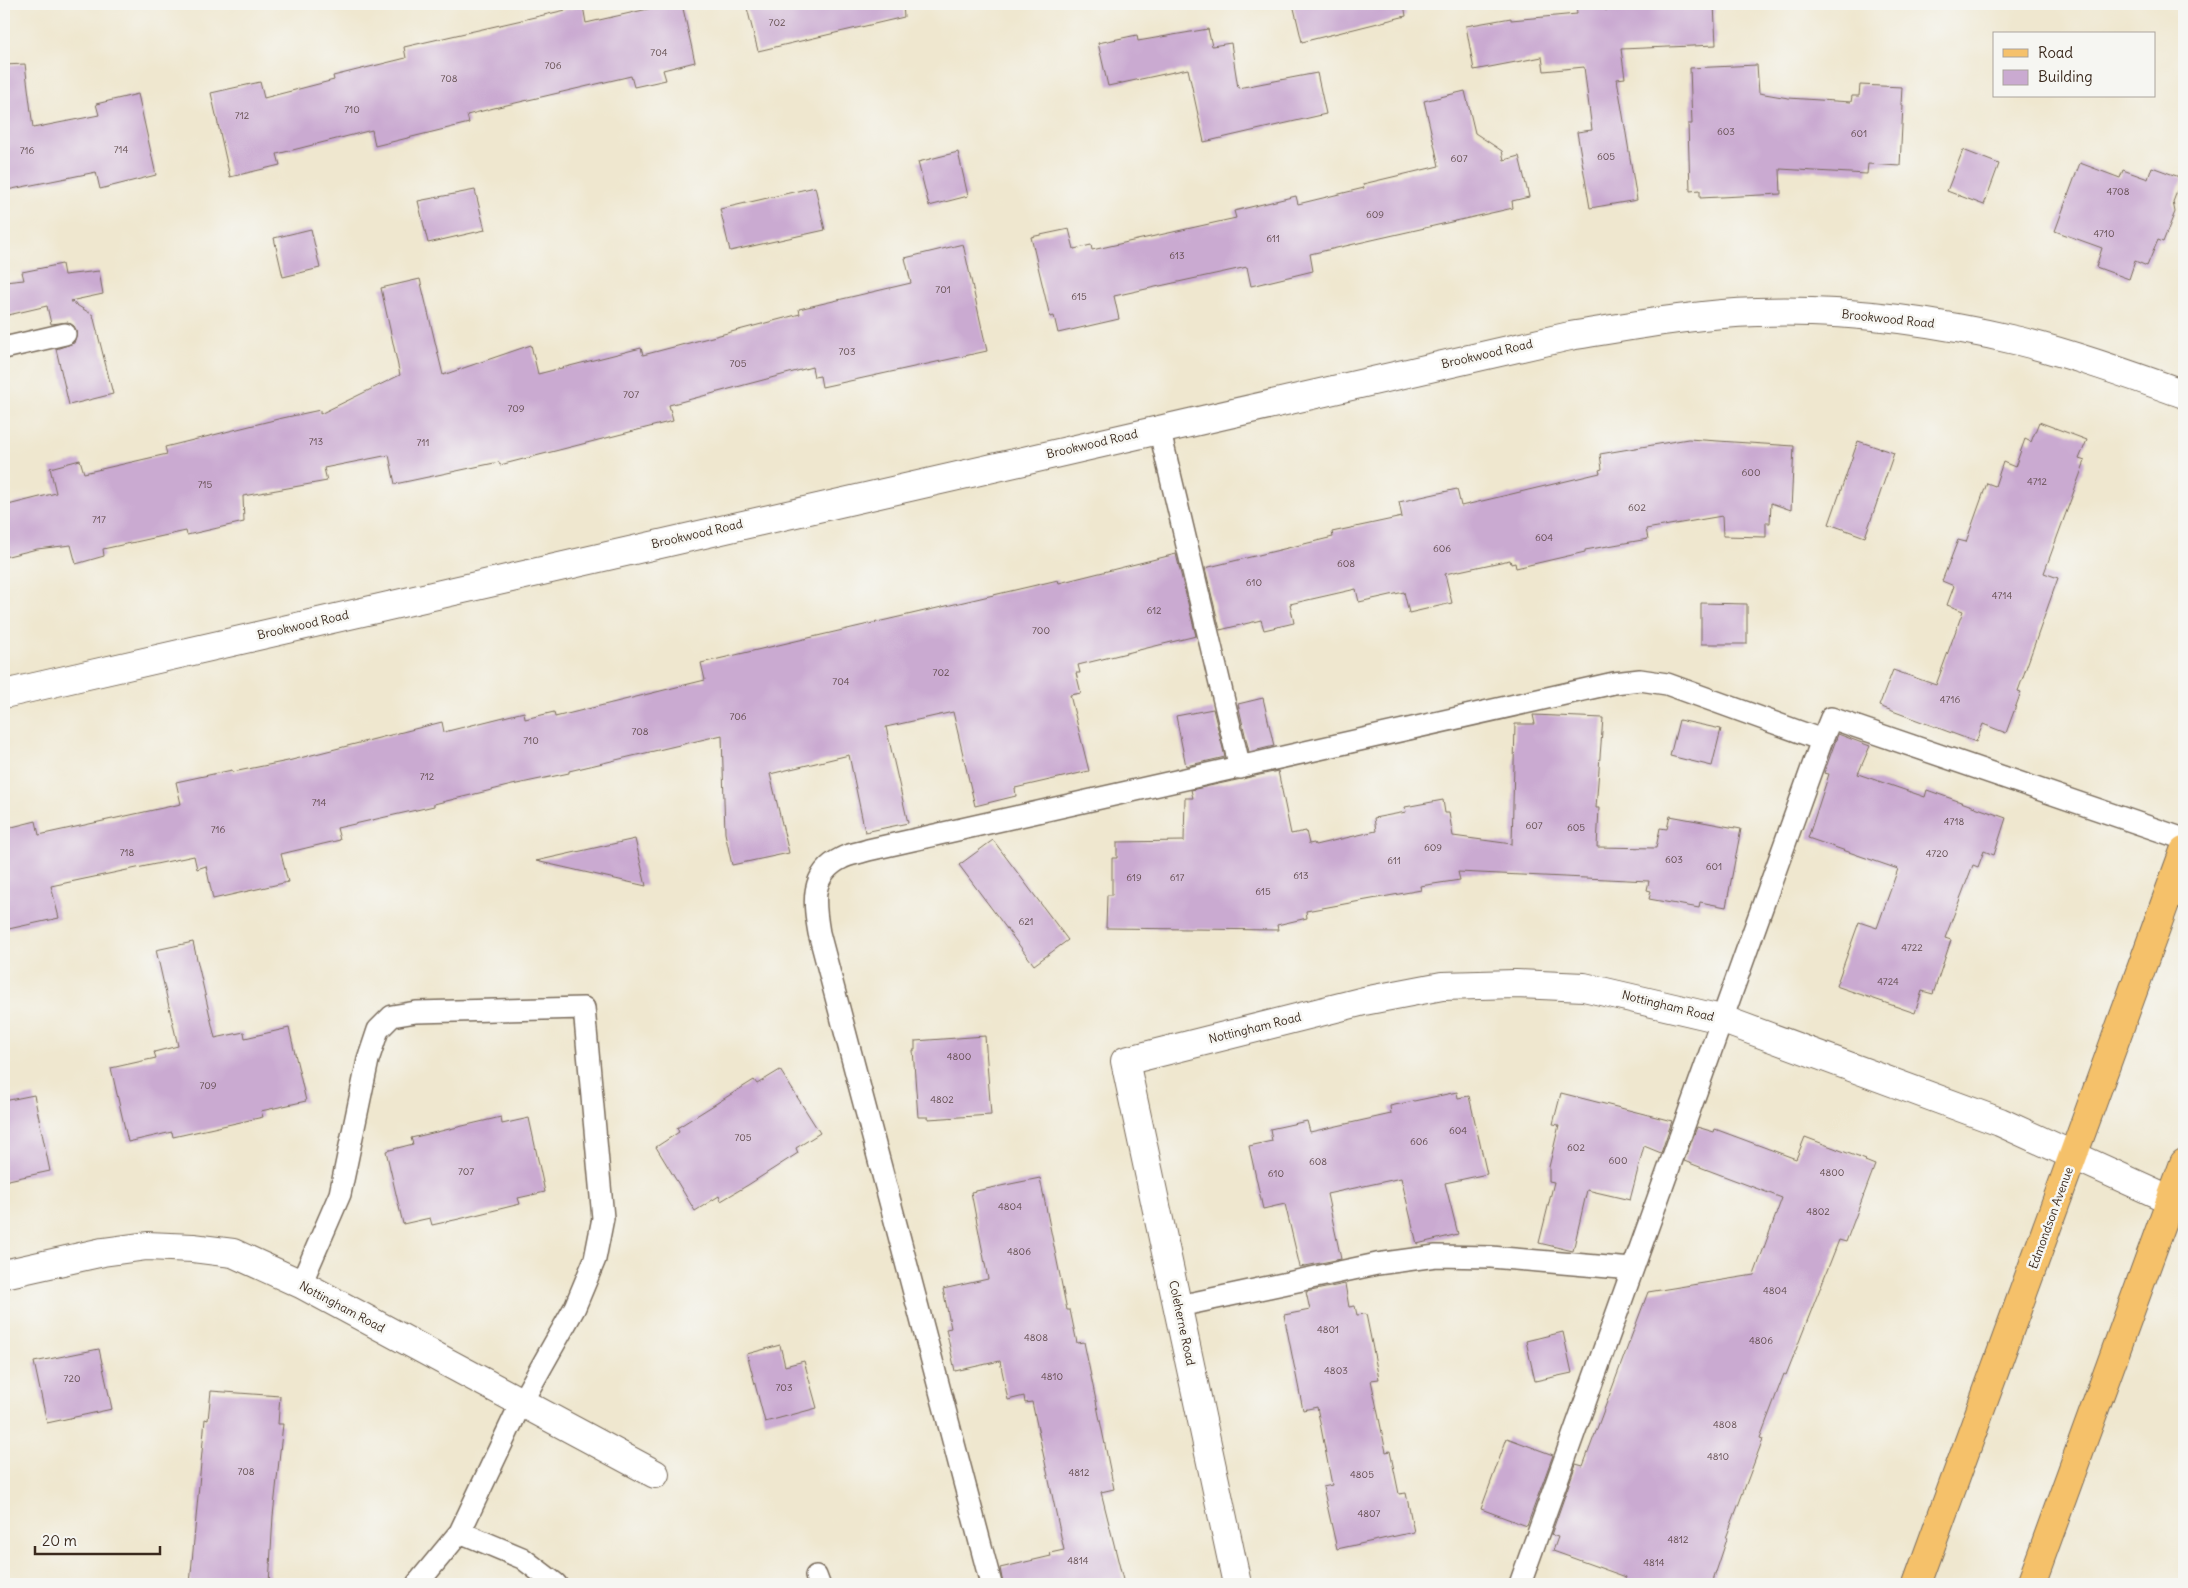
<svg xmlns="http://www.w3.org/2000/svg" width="2188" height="1588" font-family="Delius,sans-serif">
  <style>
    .building { fill: #caaad1 }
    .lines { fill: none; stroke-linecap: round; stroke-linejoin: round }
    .lane-casing { stroke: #7a6c5c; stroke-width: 24 }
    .street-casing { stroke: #7a6c5c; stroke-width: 30 }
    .primary-casing { stroke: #7a6c5c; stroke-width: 30 }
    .lane { stroke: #fff; stroke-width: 21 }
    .street { stroke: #fff; stroke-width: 28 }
    .primary { stroke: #f5c16b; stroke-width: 28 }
    .labels { text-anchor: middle; stroke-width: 5; stroke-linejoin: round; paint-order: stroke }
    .number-label { font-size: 10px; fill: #5f4a4b }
    .street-label { font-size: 12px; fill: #3b2a1e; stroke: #f6f6f2 }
  </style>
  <rect width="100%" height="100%" fill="#f6f6f2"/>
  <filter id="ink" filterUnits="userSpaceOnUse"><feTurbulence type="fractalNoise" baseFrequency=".02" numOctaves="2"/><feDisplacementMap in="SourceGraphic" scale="10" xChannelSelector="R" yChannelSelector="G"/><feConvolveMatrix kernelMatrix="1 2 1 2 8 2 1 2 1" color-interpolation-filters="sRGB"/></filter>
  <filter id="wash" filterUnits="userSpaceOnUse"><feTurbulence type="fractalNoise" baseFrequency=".0096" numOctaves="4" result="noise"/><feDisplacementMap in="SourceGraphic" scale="20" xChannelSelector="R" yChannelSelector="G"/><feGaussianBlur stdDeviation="1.12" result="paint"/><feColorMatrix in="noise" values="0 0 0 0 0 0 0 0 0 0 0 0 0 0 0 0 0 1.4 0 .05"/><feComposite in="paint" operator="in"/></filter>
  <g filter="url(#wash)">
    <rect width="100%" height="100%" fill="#efe7cf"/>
    <g id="blocks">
      <path class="building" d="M 670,4 L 682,4 L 695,62 L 663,70 L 666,80 L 634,87 L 631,76 L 494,108 L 467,115 L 469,123 L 375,146 L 372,130 L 277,154 L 280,165 L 230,177 L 211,93 L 260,82 L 264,98 L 334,80 L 333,76 L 406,58 L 404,47 L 583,6 L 586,23 Z
        M 746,4 L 903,4 L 904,17 L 758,51 Z
        M 1293,4 L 1404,4 L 1406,16 L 1302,42 Z
        M 1576,4 L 1605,4 L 1606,11 L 1606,7 L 1714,4 L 1716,45 L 1621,49 L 1625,78 L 1617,79 L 1637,200 L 1590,208 L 1577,132 L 1592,130 L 1584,67 L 1544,71 L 1542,57 L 1474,70 L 1466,26 L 1511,18 L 1511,20 L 1577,14 Z
        M 1208,29 L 1212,46 L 1231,43 L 1238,88 L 1317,73 L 1326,114 L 1204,142 L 1188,69 L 1108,86 L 1098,43 L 1137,35 L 1138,41 Z
        M 25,64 L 33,128 L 99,115 L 96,104 L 138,94 L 156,175 L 100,189 L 96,172 L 7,190 L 4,172 L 4,65 Z
        M 1757,65 L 1759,93 L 1788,98 L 1851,102 L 1852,96 L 1859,96 L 1860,85 L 1902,87 L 1901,105 L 1903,105 L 1900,166 L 1868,164 L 1867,174 L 1780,169 L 1781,194 L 1700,198 L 1700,190 L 1690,191 L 1688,124 L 1692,124 L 1690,68 Z
        M 1465,91 L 1475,133 L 1502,151 L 1504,160 L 1519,156 L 1529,197 L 1512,201 L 1513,208 L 1310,254 L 1313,271 L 1251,286 L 1247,267 L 1114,296 L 1119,319 L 1058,333 L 1054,316 L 1050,317 L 1031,237 L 1069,229 L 1074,249 L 1091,245 L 1092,250 L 1236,218 L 1234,211 L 1296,196 L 1298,204 L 1364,188 L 1363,184 L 1439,166 L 1424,101 Z
        M 1963,150 L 1999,164 L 1984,205 L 1947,191 Z
        M 958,152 L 968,196 L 929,206 L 918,162 Z
        M 2080,163 L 2120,178 L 2123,170 L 2148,179 L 2152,167 L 2182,178 L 2173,202 L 2175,212 L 2163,242 L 2158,240 L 2147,266 L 2135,261 L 2129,279 L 2096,267 L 2102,248 L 2055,231 Z
        M 815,187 L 825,230 L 730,251 L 720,209 Z
        M 475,190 L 485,230 L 428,243 L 418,201 Z
        M 311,229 L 320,268 L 283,277 L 274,238 Z
        M 963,244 L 987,351 L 822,387 L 820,376 L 814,377 L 812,367 L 669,405 L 673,421 L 500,465 L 499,462 L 395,484 L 389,455 L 324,468 L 327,481 L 243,496 L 244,522 L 187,535 L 186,531 L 103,549 L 104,556 L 76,564 L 71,545 L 37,549 L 4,557 L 4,506 L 56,493 L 50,468 L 80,460 L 84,473 L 167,454 L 165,447 L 278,419 L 320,410 L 320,414 L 400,375 L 381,288 L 420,279 L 443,375 L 531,345 L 538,374 L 641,348 L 643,355 L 800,314 L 799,309 L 911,283 L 905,258 Z
        M 62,264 L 64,275 L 99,271 L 103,294 L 70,301 L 93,315 L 113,394 L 69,405 L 56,349 L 74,343 L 77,332 L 74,326 L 68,322 L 51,324 L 47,306 L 4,316 L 4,282 L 24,280 L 22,272 Z
        M 2039,422 L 2087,440 L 2079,459 L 2085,461 L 2044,573 L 2058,578 L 2018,691 L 2021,692 L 2006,733 L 1983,724 L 1976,742 L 1879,706 L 1893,670 L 1936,685 L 1963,611 L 1947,605 L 1954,586 L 1942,581 L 1958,540 L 1966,542 L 1987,483 L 1995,486 L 2003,462 L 2015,467 L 2025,439 L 2031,442 Z
        M 1688,439 L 1794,446 L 1791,510 L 1771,503 L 1770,523 L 1766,523 L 1766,537 L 1723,536 L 1722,516 L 1646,529 L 1648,539 L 1585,550 L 1585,552 L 1516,568 L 1515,563 L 1511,564 L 1510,560 L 1445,574 L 1452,603 L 1409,613 L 1404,592 L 1359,602 L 1356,589 L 1290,604 L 1294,623 L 1264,630 L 1261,620 L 1220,630 L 1205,568 L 1333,537 L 1332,532 L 1402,517 L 1399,502 L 1457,489 L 1461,506 L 1600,473 L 1599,470 L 1602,469 L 1600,454 Z
        M 1858,441 L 1894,453 L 1865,537 L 1829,524 Z
        M 1176,554 L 1196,636 L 1078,665 L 1080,673 L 1076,673 L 1081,693 L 1070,695 L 1089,771 L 1015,788 L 1016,796 L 975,806 L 953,712 L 886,727 L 908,823 L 865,832 L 849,755 L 770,774 L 789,853 L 732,865 L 725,833 L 722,735 L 569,771 L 569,773 L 512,785 L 434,804 L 434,806 L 337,828 L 340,840 L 281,854 L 288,882 L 213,899 L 206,866 L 197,869 L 194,856 L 51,886 L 59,918 L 4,930 L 4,829 L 36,821 L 39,835 L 181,804 L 176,782 L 232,770 L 233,772 L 288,761 L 442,722 L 444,732 L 524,712 L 525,719 L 554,712 L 555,717 L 705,680 L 701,663 L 1058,580 L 1059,583 Z
        M 1701,603 L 1747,604 L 1747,644 L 1701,644 Z
        M 1263,698 L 1274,746 L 1249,752 L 1238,704 Z
        M 1213,709 L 1225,757 L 1186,766 L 1176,716 Z
        M 1533,715 L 1603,718 L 1596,808 L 1599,808 L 1597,847 L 1656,848 L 1660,828 L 1667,829 L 1670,816 L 1741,829 L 1726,907 L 1700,902 L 1699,908 L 1649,899 L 1651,891 L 1647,890 L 1649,881 L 1458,872 L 1460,880 L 1420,886 L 1421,890 L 1306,911 L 1307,918 L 1277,925 L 1278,930 L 1106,928 L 1107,895 L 1112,895 L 1112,858 L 1117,858 L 1117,842 L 1184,841 L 1185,798 L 1193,798 L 1191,790 L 1278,771 L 1291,834 L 1306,831 L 1309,844 L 1314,843 L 1315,845 L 1376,831 L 1374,818 L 1406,812 L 1405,807 L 1443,800 L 1445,813 L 1449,813 L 1453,836 L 1512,844 L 1515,724 L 1535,724 Z
        M 1679,720 L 1721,729 L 1712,766 L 1670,756 Z
        M 1838,734 L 1870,746 L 1858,774 L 1925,797 L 1927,790 L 2006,818 L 1994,855 L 1984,851 L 1978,867 L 1973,865 L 1945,938 L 1951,940 L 1933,994 L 1922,991 L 1915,1013 L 1836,986 L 1859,922 L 1877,928 L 1898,869 L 1808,838 L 1829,774 L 1824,773 Z
        M 635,839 L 646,886 L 536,861 Z
        M 993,840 L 1068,940 L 1034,965 L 959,865 Z
        M 193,942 L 215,1038 L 244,1032 L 245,1038 L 289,1028 L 306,1101 L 261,1111 L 263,1117 L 173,1137 L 172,1132 L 128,1142 L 111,1068 L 156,1058 L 154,1052 L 178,1046 L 156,950 Z
        M 985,1036 L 991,1115 L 928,1119 L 928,1117 L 918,1117 L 913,1050 L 915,1050 L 915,1041 Z
        M 780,1070 L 820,1133 L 796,1148 L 798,1153 L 748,1185 L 721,1201 L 719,1196 L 695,1211 L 656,1147 L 679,1132 L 677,1128 L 754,1080 L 757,1084 Z
        M 1457,1092 L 1458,1098 L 1469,1096 L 1487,1174 L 1445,1183 L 1458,1234 L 1417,1244 L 1401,1178 L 1327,1194 L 1341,1259 L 1300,1267 L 1285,1204 L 1263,1209 L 1249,1146 L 1272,1141 L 1270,1129 L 1307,1121 L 1310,1132 L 1391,1114 L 1390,1106 Z
        M 1561,1093 L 1672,1121 L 1661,1153 L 1644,1146 L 1630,1200 L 1587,1190 L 1573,1251 L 1539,1243 L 1554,1182 L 1549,1181 L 1549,1167 L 1559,1125 L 1553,1124 Z
        M 34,1095 L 50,1171 L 4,1181 L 4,1101 Z
        M 501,1117 L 502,1124 L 529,1118 L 545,1192 L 518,1198 L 520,1204 L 459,1219 L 432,1225 L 430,1218 L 403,1224 L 386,1151 L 413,1144 L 411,1138 Z
        M 1697,1127 L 1714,1132 L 1715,1129 L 1796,1159 L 1805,1137 L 1866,1160 L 1865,1161 L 1875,1165 L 1846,1242 L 1839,1240 L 1786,1375 L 1784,1374 L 1760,1438 L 1763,1439 L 1726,1538 L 1727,1539 L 1712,1584 L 1624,1584 L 1626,1577 L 1553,1551 L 1558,1537 L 1551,1535 L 1576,1464 L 1583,1466 L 1648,1292 L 1754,1275 L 1782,1198 L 1684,1161 Z
        M 1040,1178 L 1067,1310 L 1070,1310 L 1077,1343 L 1084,1342 L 1114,1489 L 1101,1492 L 1124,1584 L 1003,1584 L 1000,1568 L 1051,1556 L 1050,1553 L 1064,1550 L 1032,1402 L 1025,1403 L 1024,1396 L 1008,1400 L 1000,1361 L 955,1371 L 946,1329 L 951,1328 L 943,1289 L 988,1279 L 971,1192 Z
        M 1345,1284 L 1349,1307 L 1355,1306 L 1357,1315 L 1366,1314 L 1379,1379 L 1371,1380 L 1386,1452 L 1390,1451 L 1399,1494 L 1406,1493 L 1414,1532 L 1337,1549 L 1323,1487 L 1332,1485 L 1317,1407 L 1303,1410 L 1284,1315 L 1310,1310 L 1306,1292 Z
        M 1563,1332 L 1572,1373 L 1535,1381 L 1526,1341 Z
        M 780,1345 L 785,1366 L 804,1361 L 817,1408 L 765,1422 L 747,1354 Z
        M 99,1349 L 112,1409 L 47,1423 L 34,1362 Z
        M 211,1391 L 280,1396 L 278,1424 L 283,1424 L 273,1516 L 269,1584 L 190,1584 L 205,1419 L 208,1420 Z
        M 1507,1438 L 1553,1455 L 1527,1526 L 1481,1509 Z"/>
    </g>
  </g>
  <g filter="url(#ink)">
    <use href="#blocks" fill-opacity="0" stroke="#7a6c5c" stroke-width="1"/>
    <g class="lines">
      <g class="lane-casing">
        <path id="lane" d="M 4,348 L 65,334
          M 1159,428 L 1240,768
          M 301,1284 L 340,1194 L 368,1060 L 378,1030 L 392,1016 L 416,1012 L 584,1008 L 603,1218 L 595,1259 L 575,1307 L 521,1403 L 460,1532 L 417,1584
          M 1179,1306 L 1377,1264 L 1436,1256 L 1491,1257 L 1632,1269
          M 460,1532 L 522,1558 L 556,1584
          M 816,1576 L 819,1584
          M 991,1584 L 819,933 C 814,904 809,874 842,858 C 849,854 860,853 868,850 L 1614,683 L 1640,680 L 1667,684 L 1822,740 L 1831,718 L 2184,839
          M 1520,1584 L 1822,740"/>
      </g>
      <g class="street-casing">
        <path id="street" d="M 4,694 L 1570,336 C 1632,326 1694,314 1757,312 C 1845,309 1934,321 2019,341 C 2075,355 2130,375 2184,394
          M 4,1274 L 103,1252 L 147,1246 L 193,1248 L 233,1253 L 301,1284 L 655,1474
          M 1237,1584 L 1125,1061 L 1364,1001 L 1442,986 L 1516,984 L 1584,987 L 1721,1019 L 2000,1122 L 2184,1206"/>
      </g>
      <g class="primary-casing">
        <path id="primary" d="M 1917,1584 L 2184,851
          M 2031,1584 L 2184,1163"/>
      </g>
      <use href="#lane" class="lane"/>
      <use href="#street" class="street"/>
      <use href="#primary" class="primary"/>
    </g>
  </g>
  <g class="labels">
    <g class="number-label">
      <text x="777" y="26">702</text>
      <text x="659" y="56">704</text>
      <text x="553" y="69">706</text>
      <text x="449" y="82">708</text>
      <text x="352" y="113">710</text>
      <text x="242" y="119">712</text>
      <text x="1726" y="135">603</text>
      <text x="1859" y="137">601</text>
      <text x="121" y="153">714</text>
      <text x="27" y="154">716</text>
      <text x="1606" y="160">605</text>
      <text x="1459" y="162">607</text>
      <text x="2118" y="195">4708</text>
      <text x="1375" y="218">609</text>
      <text x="2104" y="237">4710</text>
      <text x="1273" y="242">611</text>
      <text x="1177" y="259">613</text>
      <text x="943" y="293">701</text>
      <text x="1079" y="300">615</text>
      <text x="847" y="355">703</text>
      <text x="738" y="367">705</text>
      <text x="631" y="398">707</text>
      <text x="516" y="412">709</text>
      <text x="316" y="445">713</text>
      <text x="423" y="446">711</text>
      <text x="1751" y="476">600</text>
      <text x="2037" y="485">4712</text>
      <text x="205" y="488">715</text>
      <text x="1637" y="511">602</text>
      <text x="99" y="523">717</text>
      <text x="1544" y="541">604</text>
      <text x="1442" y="552">606</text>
      <text x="1346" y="567">608</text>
      <text x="1254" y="586">610</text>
      <text x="2002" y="599">4714</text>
      <text x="1154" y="614">612</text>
      <text x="1041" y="634">700</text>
      <text x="941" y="676">702</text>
      <text x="841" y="685">704</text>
      <text x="1950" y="703">4716</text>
      <text x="738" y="720">706</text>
      <text x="640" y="735">708</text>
      <text x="531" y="744">710</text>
      <text x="427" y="780">712</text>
      <text x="319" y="806">714</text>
      <text x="1954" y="825">4718</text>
      <text x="1534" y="829">607</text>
      <text x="1576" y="831">605</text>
      <text x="218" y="833">716</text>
      <text x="1433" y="851">609</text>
      <text x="127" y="856">718</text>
      <text x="1937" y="857">4720</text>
      <text x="1674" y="863">603</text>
      <text x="1394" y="864">611</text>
      <text x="1714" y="870">601</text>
      <text x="1301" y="879">613</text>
      <text x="1134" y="881">619</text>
      <text x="1177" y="881">617</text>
      <text x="1263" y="895">615</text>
      <text x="1026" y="925">621</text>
      <text x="1912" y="951">4722</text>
      <text x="1888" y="985">4724</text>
      <text x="959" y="1060">4800</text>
      <text x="208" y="1089">709</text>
      <text x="942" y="1103">4802</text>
      <text x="1458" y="1134">604</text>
      <text x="743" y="1141">705</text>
      <text x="1419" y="1145">606</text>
      <text x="1576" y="1151">602</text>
      <text x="1618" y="1164">600</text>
      <text x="1318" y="1165">608</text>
      <text x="466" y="1175">707</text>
      <text x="1832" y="1176">4800</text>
      <text x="1276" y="1177">610</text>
      <text x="1010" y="1210">4804</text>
      <text x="1818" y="1215">4802</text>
      <text x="1019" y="1255">4806</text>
      <text x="1775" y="1294">4804</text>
      <text x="1328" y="1333">4801</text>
      <text x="1036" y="1341">4808</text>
      <text x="1761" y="1344">4806</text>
      <text x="1336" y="1374">4803</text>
      <text x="1052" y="1380">4810</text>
      <text x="72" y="1382">720</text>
      <text x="784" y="1391">703</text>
      <text x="1725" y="1428">4808</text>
      <text x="1718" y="1460">4810</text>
      <text x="246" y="1475">708</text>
      <text x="1079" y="1476">4812</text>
      <text x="1362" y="1478">4805</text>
      <text x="1369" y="1517">4807</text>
      <text x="1678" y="1543">4812</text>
      <text x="1078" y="1564">4814</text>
      <text x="1654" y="1566">4814</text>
    </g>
    <g class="street-label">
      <text transform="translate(1888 319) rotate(6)" y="4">Brookwood Road</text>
      <text transform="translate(1487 354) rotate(-13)" y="4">Brookwood Road</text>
      <text transform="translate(1092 444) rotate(-13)" y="4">Brookwood Road</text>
      <text transform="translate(697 534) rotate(-13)" y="4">Brookwood Road</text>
      <text transform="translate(303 625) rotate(-13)" y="4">Brookwood Road</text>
      <text transform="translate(1668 1006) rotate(14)" y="4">Nottingham Road</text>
      <text transform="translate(1255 1028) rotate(-14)" y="4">Nottingham Road</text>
      <text transform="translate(2051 1218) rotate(-70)" y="4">Edmondson Avenue</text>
      <text transform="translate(342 1307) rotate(28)" y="4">Nottingham Road</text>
      <text transform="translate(1182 1323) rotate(78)" y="4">Coleherne Road</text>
    </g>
  </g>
  <rect width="2188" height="1588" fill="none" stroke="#f6f6f2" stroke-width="20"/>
  <rect x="1993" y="32" width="162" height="65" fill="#f6f6f2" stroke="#aba49d"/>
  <rect x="2003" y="49" width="25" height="8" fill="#f5c16b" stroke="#aba49d"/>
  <text x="2038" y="58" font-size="15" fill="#3b2a1e">Road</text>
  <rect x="2003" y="70" width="25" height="15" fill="#caaad1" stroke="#aba49d"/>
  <text x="2038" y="82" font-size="15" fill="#3b2a1e">Building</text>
  <path d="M35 1546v8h125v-8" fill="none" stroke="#3b2a1e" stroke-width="2.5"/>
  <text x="42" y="1546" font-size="15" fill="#3b2a1e" stroke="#f6f6f2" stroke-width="4" paint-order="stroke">20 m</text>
</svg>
